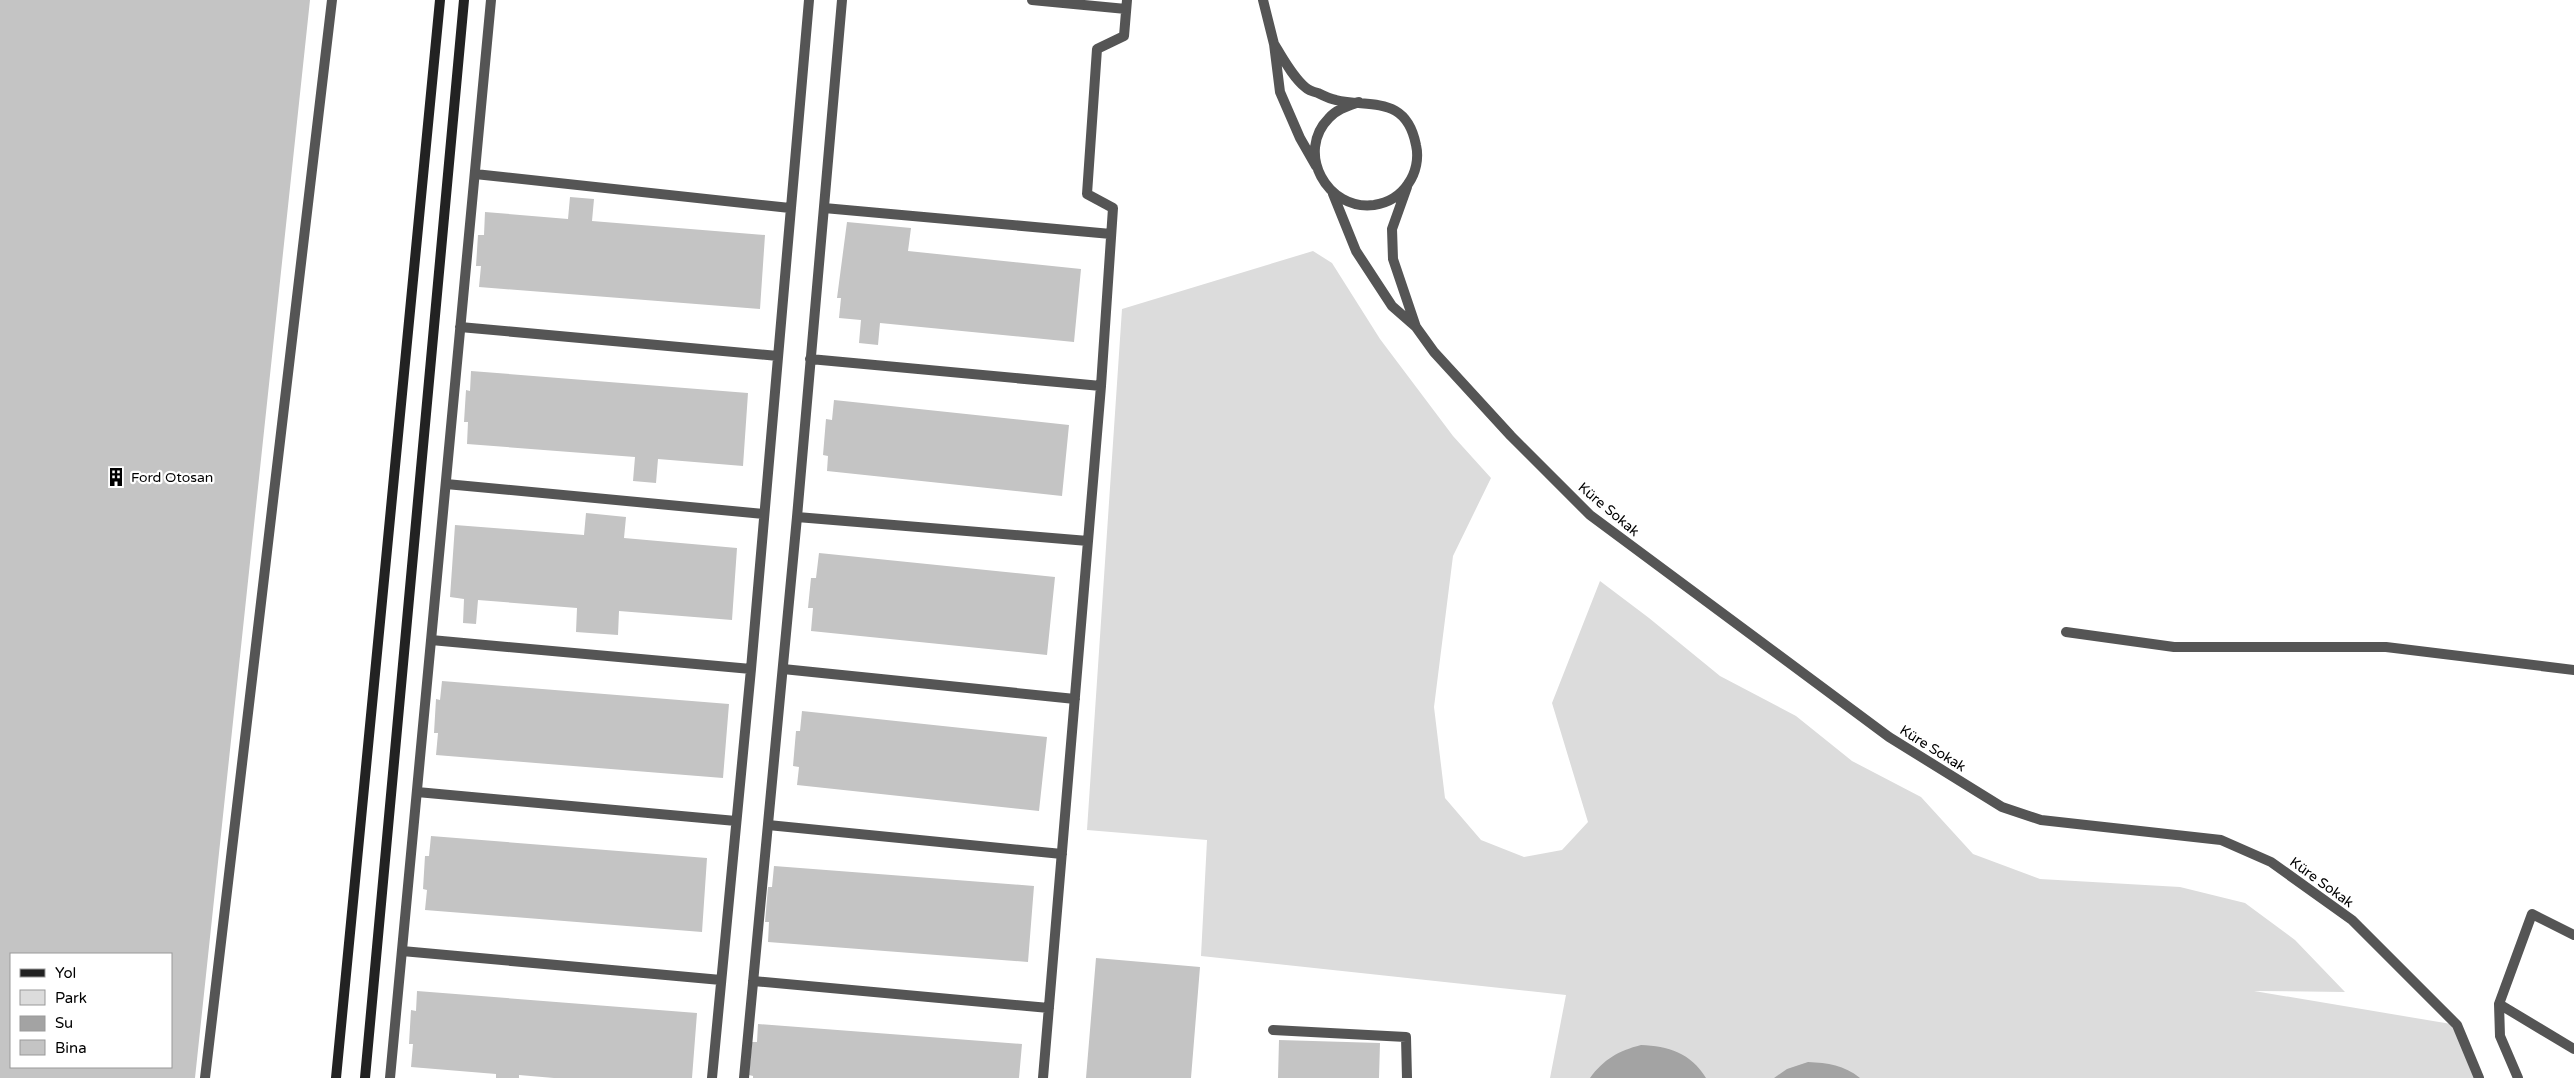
<svg xmlns="http://www.w3.org/2000/svg" width="2574" height="1078" font-family="'Varela Round',sans-serif">
  <style>
    .green { fill: #dcdcdc }
    .water { fill: #a3a3a3 }
    .building { fill: #c4c4c4; fill-rule: evenodd }
    .lines { fill: none; stroke-linecap: round; stroke-linejoin: round }
    .service { stroke: #555; stroke-width: 10 }
    .minor { stroke: #555; stroke-width: 10 }
    .tertiary { stroke: #555; stroke-width: 10 }
    .secondary { stroke: #222; stroke-width: 10 }
    .labels { text-anchor: middle; stroke-width: 4.5; stroke-linejoin: round; paint-order: stroke }
    .poi-label { font-size: 14px; fill: #000; stroke: #fff; text-anchor: start }
    .street-label { font-size: 14px; fill: #000; stroke: #fff }
  </style>
  <rect width="100%" height="100%" fill="#fff"/>
  <path class="green" d="M 1313,251 L 1332,263 L 1380,339 L 1453,436 L 1491,478 L 1453,556 L 1434,707 L 1445,798 L 1481,840 L 1524,857 L 1562,850 L 1588,822 L 1552,703 L 1600,581 L 1649,618 L 1720,676 L 1796,716 L 1852,761 L 1921,797 L 1973,854 L 2040,879 L 2180,887 L 2245,903 L 2295,940 L 2345,992 L 2254,991 L 2457,1025 L 2476,1078 L 1550,1078 L 1566,995 L 1201,956 L 1207,840 L 1087,830 L 1122,309 Z"/>
  <path class="water" d="M 1641,1045 C 1668,1046 1691,1053 1706,1078 L 1590,1078 C 1604,1059 1618,1051 1641,1045 Z
    M 1808,1062 C 1828,1063 1844,1065 1860,1078 L 1774,1078 L 1787,1069 Z"/>
  <path class="building" d="M 0,0 L 310,0 L 195,1078 L 0,1078 ZM 11,954 L 171,954 L 171,1067 L 11,1067 Z
    M 570,197 L 594,199 L 592,221 L 765,235 L 760,309 L 479,287 L 481,266 L 476,266 L 478,235 L 484,235 L 485,212 L 568,219 Z
    M 847,222 L 911,228 L 908,251 L 1081,269 L 1074,342 L 880,323 L 878,345 L 859,343 L 861,320 L 839,318 L 841,298 L 837,298 Z
    M 471,371 L 748,393 L 743,466 L 658,459 L 656,483 L 633,481 L 635,457 L 467,444 L 468,422 L 464,422 L 466,390 L 470,391 Z
    M 834,400 L 1069,425 L 1062,496 L 827,471 L 828,456 L 823,455 L 826,419 L 832,420 Z
    M 586,513 L 626,517 L 624,538 L 737,548 L 732,620 L 619,611 L 618,635 L 576,632 L 577,608 L 478,600 L 476,624 L 463,623 L 464,599 L 450,597 L 455,525 L 584,535 Z
    M 819,553 L 1055,577 L 1047,655 L 811,631 L 813,608 L 808,608 L 811,578 L 816,578 Z
    M 442,681 L 729,704 L 723,778 L 436,755 L 438,733 L 434,733 L 436,699 L 440,700 Z
    M 802,711 L 1047,737 L 1039,811 L 797,785 L 799,767 L 793,766 L 796,731 L 800,731 Z
    M 431,836 L 707,858 L 702,932 L 425,910 L 427,890 L 423,889 L 425,856 L 429,856 Z
    M 774,866 L 1034,886 L 1028,962 L 768,942 L 769,922 L 765,922 L 768,887 L 772,887 Z
    M 1096,958 L 1200,967 L 1191,1078 L 1086,1078 Z
    M 417,991 L 697,1013 L 692,1078 L 554,1078 L 519,1075 L 519,1078 L 496,1078 L 496,1074 L 411,1067 L 413,1044 L 409,1044 L 411,1010 L 416,1011 Z
    M 758,1024 L 1022,1044 L 1019,1078 L 753,1078 L 753,1076 L 749,1075 L 752,1042 L 757,1042 Z
    M 1279,1040 L 1380,1043 L 1379,1078 L 1278,1078 Z"/>
  <g class="lines">
    <path class="service" d="M 1032,0 L 1126,9
      M 475,174 L 790,208
      M 824,208 L 1111,234
      M 460,327 L 778,356
      M 810,359 L 1101,386
      M 446,484 L 764,514
      M 797,517 L 1088,541
      M 431,640 L 751,669
      M 783,669 L 1075,699
      M 417,792 L 736,821
      M 768,825 L 1062,854
      M 402,951 L 721,980
      M 753,981 L 1049,1008
      M 2499,1004 L 2532,914 L 2574,935
      M 1273,1030 L 1406,1037 L 1407,1078
      M 205,1078 L 332,0
      M 390,1078 L 491,0
      M 712,1078 L 751,669 L 809,0
      M 744,1078 L 797,517 L 842,0
      M 1043,1078 L 1101,386 L 1113,208 L 1087,194 L 1097,49 L 1124,36 L 1127,0
      M 2518,1078 L 2500,1036 L 2499,1004 L 2574,1049"/>
    <path class="minor" d="M 2066,632 L 2174,647 L 2386,647 L 2574,670"/>
    <path class="tertiary" d="M 1263,0 L 1274,44
      M 1316,166 L 1300,138 L 1280,92 L 1274,44 C 1283,58 1292,76 1305,87 C 1308,90 1314,92 1318,93 C 1324,96 1330,99 1336,100 C 1371,108 1406,95 1416,145 C 1419,158 1416,173 1408,184 C 1400,196 1387,203 1374,205 C 1327,211 1295,152 1329,118 C 1337,109 1348,106 1359,102
      M 1333,194 L 1356,251 L 1392,306 L 1416,327 L 1393,259 L 1392,229 L 1407,187
      M 1416,327 L 1434,352 L 1511,436 L 1590,515 L 1889,737 L 2002,807 L 2041,820 L 2221,840 L 2271,862 L 2352,920 L 2457,1025 L 2479,1078"/>
    <path class="secondary" d="M 336,1078 L 440,0
      M 365,1078 L 464,0"/>
  </g>
  <defs>
    <g id="building-bare" transform="scale(1.5)"><path d="M-4-6H4V6H1V3H-1V6H-4ZM-2.5-4.3h1.7v1.8h-1.7ZM.8-4.3h1.7v1.8H.8ZM-2.5-1h1.7V.8h-1.7ZM.8-1h1.7V.8H.8Z" fill="#000" stroke="#fff" stroke-width="2.5" paint-order="stroke"/></g>
  </defs>
  <g fill-rule="evenodd">
    <use href="#building-bare" x="116" y="477"/>
  </g>
  <g class="labels">
    <g class="poi-label">
      <text x="131" y="482">Ford Otosan</text>
    </g>
    <g class="street-label">
      <text transform="translate(1609 509) rotate(40)" y="5">Küre Sokak</text>
      <text transform="translate(1933 748) rotate(32)" y="5">Küre Sokak</text>
      <text transform="translate(2322 882) rotate(36)" y="5">Küre Sokak</text>
    </g>
  </g>
  <rect x="10" y="953" width="162" height="115" fill="#ffffff" stroke="#999999"/>
  <rect x="20" y="969" width="25" height="8" fill="#222222" stroke="#999999"/>
  <text x="55" y="978" font-size="15" fill="#000000">Yol</text>
  <rect x="20" y="990" width="25" height="15" fill="#dcdcdc" stroke="#999999"/>
  <text x="55" y="1003" font-size="15" fill="#000000">Park</text>
  <rect x="20" y="1016" width="25" height="15" fill="#a3a3a3" stroke="#999999"/>
  <text x="55" y="1028" font-size="15" fill="#000000">Su</text>
  <rect x="20" y="1040" width="25" height="15" fill="#c4c4c4" stroke="#999999"/>
  <text x="55" y="1053" font-size="15" fill="#000000">Bina</text>
</svg>
